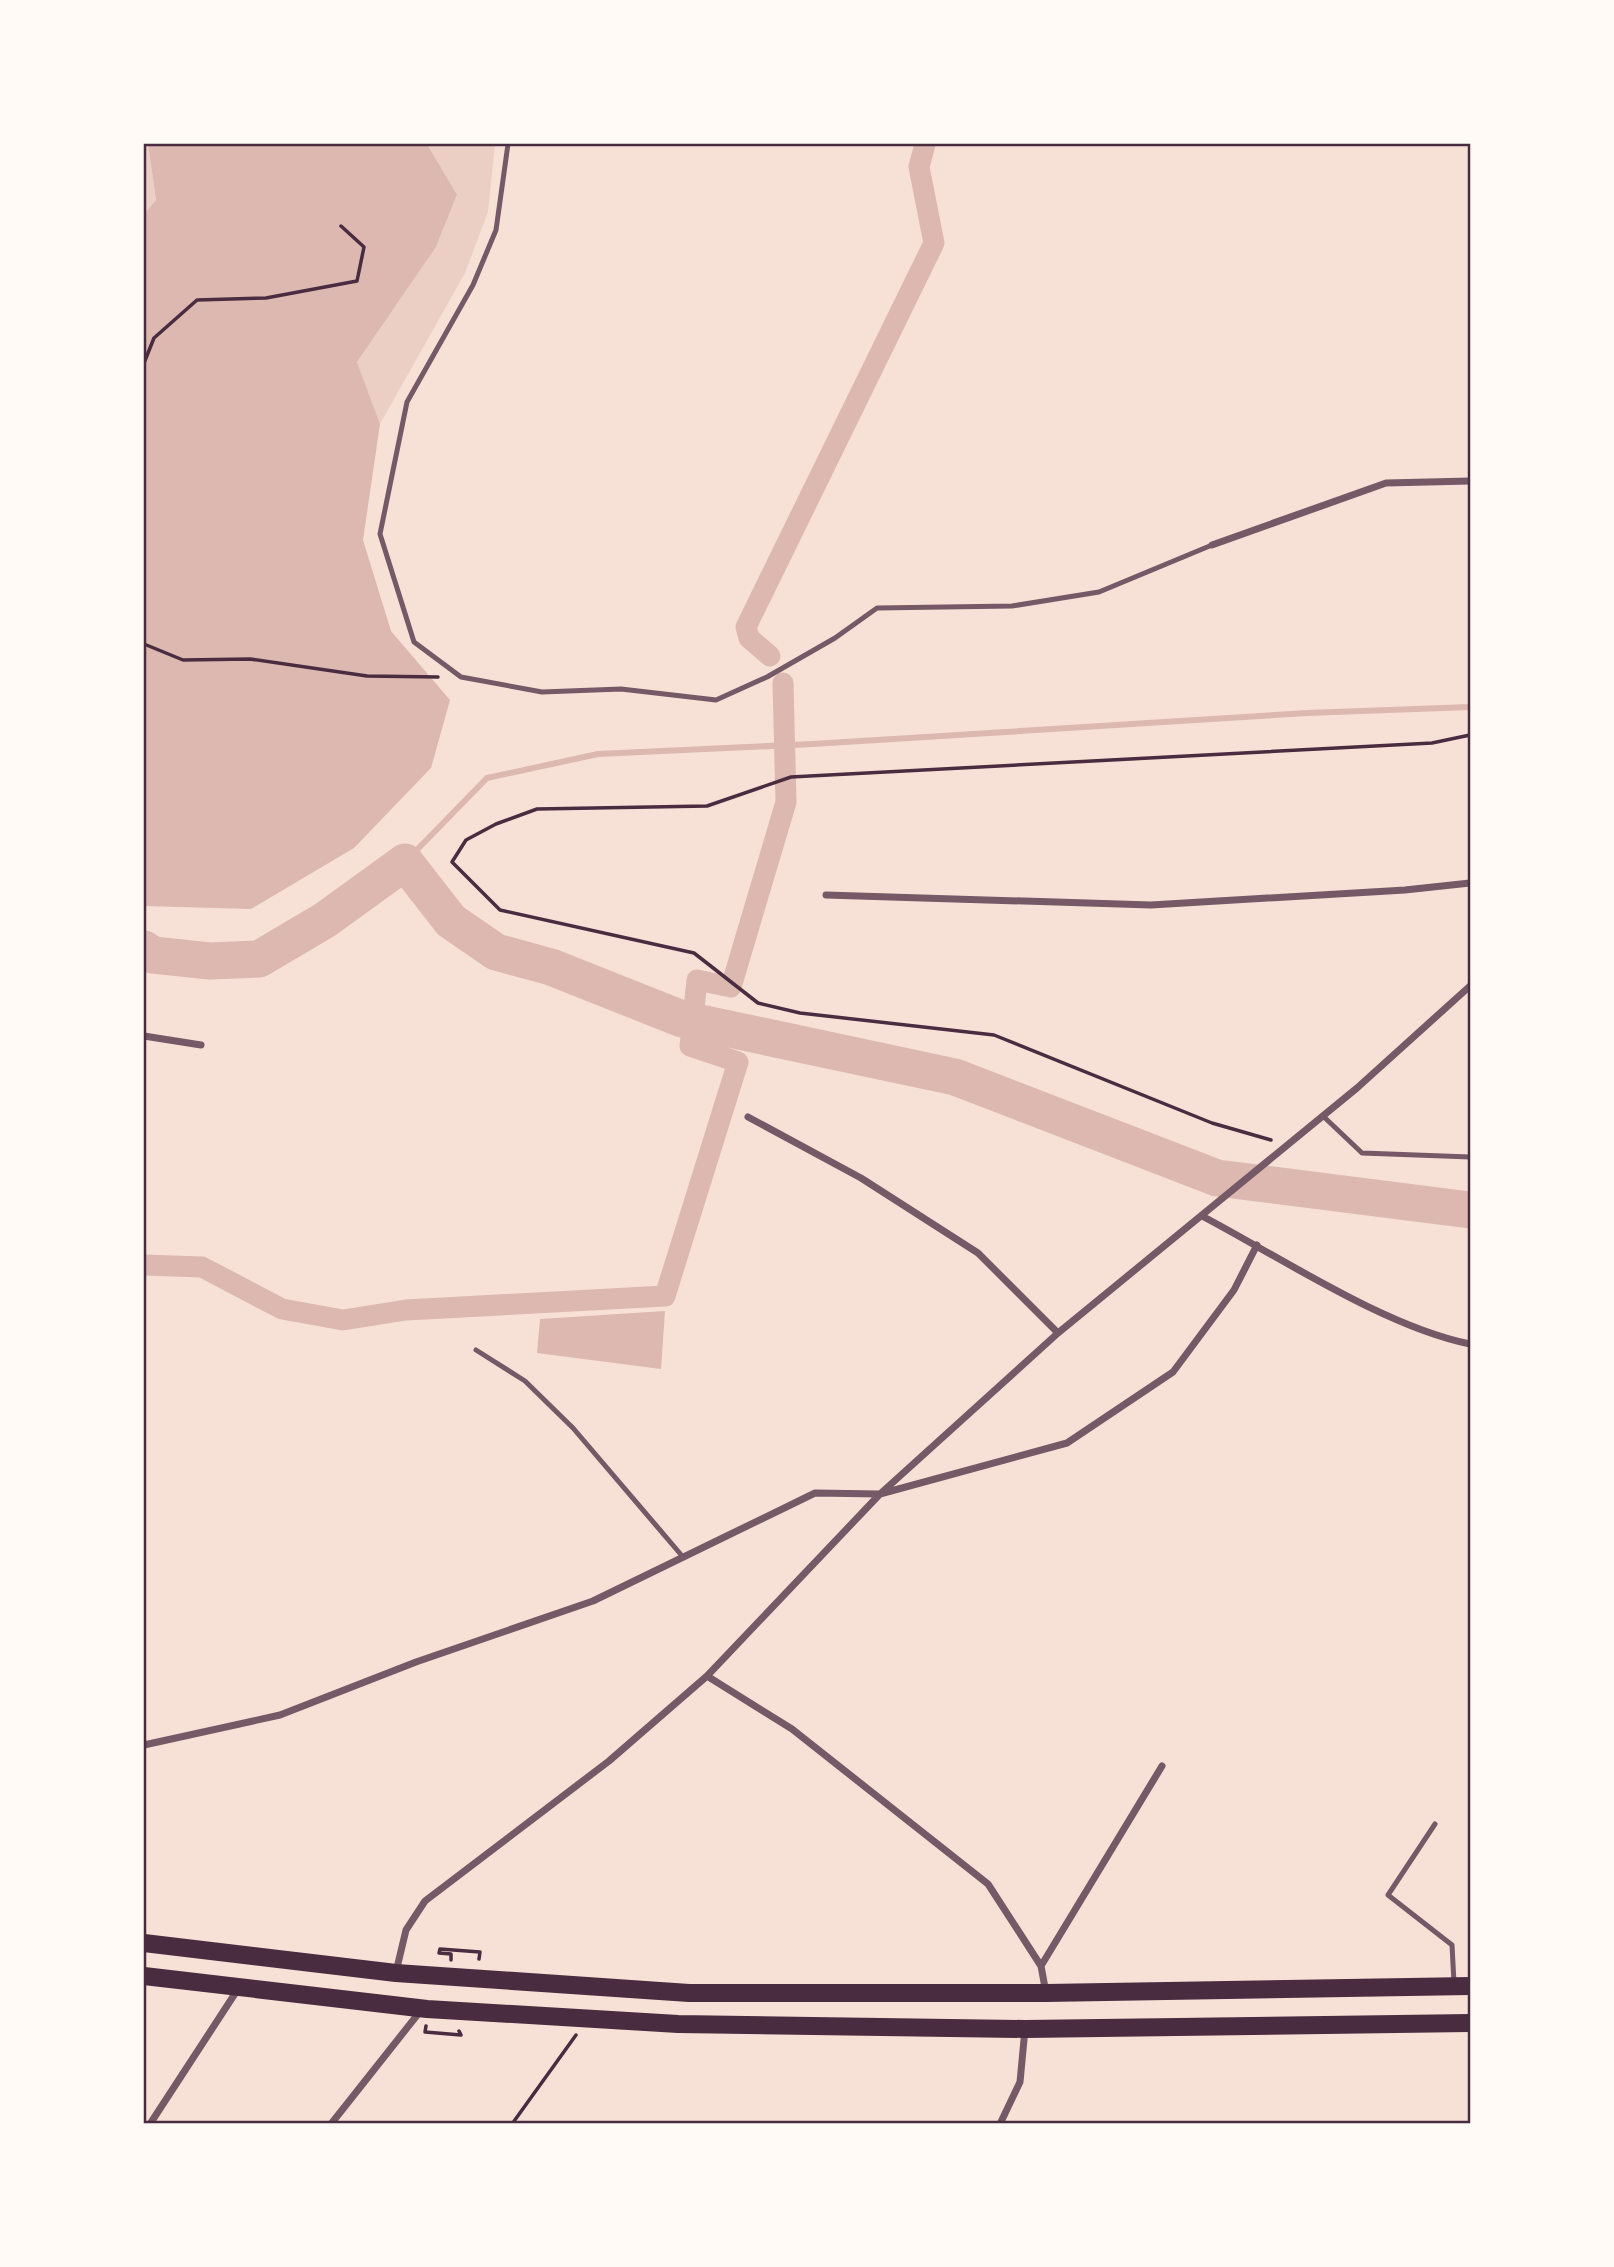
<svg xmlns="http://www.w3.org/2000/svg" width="1614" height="2267" font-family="'Roboto Condensed',sans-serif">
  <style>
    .green { fill: #ebcfc5 }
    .water { fill: #dcb8b0 }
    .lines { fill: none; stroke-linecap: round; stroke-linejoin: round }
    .stream { stroke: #dcb8b0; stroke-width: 6 }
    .canal { stroke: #dcb8b0; stroke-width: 21 }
    .river { stroke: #dcb8b0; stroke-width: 37 }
    .path { stroke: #4a2c40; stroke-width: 3.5 }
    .service { stroke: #755966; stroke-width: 5 }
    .minor { stroke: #755966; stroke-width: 7 }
    .trunk { stroke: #4a2c40; stroke-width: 18 }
    .neatline { fill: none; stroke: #4a2c40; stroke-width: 2.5 }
  </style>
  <rect width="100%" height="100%" fill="#f7e1d7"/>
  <path class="green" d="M 144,144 L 148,144 L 156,200 L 144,214 Z
    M 427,144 L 495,144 L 488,212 L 465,273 L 380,424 L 357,362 L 436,247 L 457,196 Z"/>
  <path class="water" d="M 148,144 L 427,144 L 457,195 L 436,247 L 357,362 L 380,424 L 363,540 L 391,631 L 450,700 L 431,768 L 354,848 L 251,909 L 144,906 L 144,214 L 156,200 Z
    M 665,1311 L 661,1369 L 537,1353 L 540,1319 Z"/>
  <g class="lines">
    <path class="stream" d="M 405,862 L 487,778 L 598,754 L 813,744 L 1307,713 L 1470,707"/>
    <path class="canal" d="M 770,656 L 749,638 L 746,627 L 934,243 L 919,167 L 925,144
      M 144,1265 L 202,1267 L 282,1309 L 343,1320 L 406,1310 L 665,1296 L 738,1062 L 690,1046 L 697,980 L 731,987 L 786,802 L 783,683"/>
    <path class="river" d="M 144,949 L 153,955 L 210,961 L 259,959 L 325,920 L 405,862 L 451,921 L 496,952 L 551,967 L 682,1019 L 955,1077 L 1217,1178 L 1470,1210"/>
    <path class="path" d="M 144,363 L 154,338 L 197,300 L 266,298 L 357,281 L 364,247 L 341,226
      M 144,644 L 183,660 L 250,659 L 367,676 L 438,677
      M 1271,1140 L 1212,1123 L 994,1035 L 800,1013 L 758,1003 L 694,953 L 500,910 L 452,862 L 466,840 L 496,824 L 537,809 L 707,806 L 791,777 L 1432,743 L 1470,735
      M 451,1960 L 451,1954 L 439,1953 L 440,1949 L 480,1952 L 479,1959
      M 426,2026 L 425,2032 L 461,2035 L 459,2031
      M 512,2124 L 576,2035"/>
    <path class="service" d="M 508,144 L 496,230 L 473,285 L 407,402 L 380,534 L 414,642 L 461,677 L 542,692 L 621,689 L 716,700 L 767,677 L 835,638 L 877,608 L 1012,606 L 1099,592 L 1212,545
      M 1323,1116 L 1362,1153 L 1470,1157
      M 476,1350 L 525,1381 L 573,1428 L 683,1557
      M 1435,1824 L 1388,1895 L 1452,1945 L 1454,1983"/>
    <path class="minor" d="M 1212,545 L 1386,483 L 1470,481
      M 826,895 L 1151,905 L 1405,890 L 1470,883
      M 144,1036 L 201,1045
      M 748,1117 L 861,1178 L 978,1253 L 1058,1333
      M 1202,1216 C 1280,1257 1385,1327 1470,1344
      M 707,1676 L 792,1729 L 988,1884 L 1041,1966 L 1046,1993
      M 144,1745 L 280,1715 L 416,1662 L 593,1601 L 815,1493 L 880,1494 L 1067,1443 L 1173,1372 L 1234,1290 L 1257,1245
      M 1041,1966 L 1162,1766
      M 396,1972 L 406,1930 L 425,1901 L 609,1761 L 707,1676 L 880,1494 L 1058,1333 L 1357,1088 L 1470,986
      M 150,2124 L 238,1989
      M 331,2124 L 422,2009
      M 1000,2124 L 1020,2082 L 1025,2029"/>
    <path class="trunk" d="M 144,1943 L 396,1973 L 689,1993 L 1046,1993 L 1470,1986
      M 144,1976 L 427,2009 L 678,2024 L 1025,2029 L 1470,2023"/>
  </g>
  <rect width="1614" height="2267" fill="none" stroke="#fffaf5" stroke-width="290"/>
  <rect x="145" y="145" width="1324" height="1977" class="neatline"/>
</svg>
